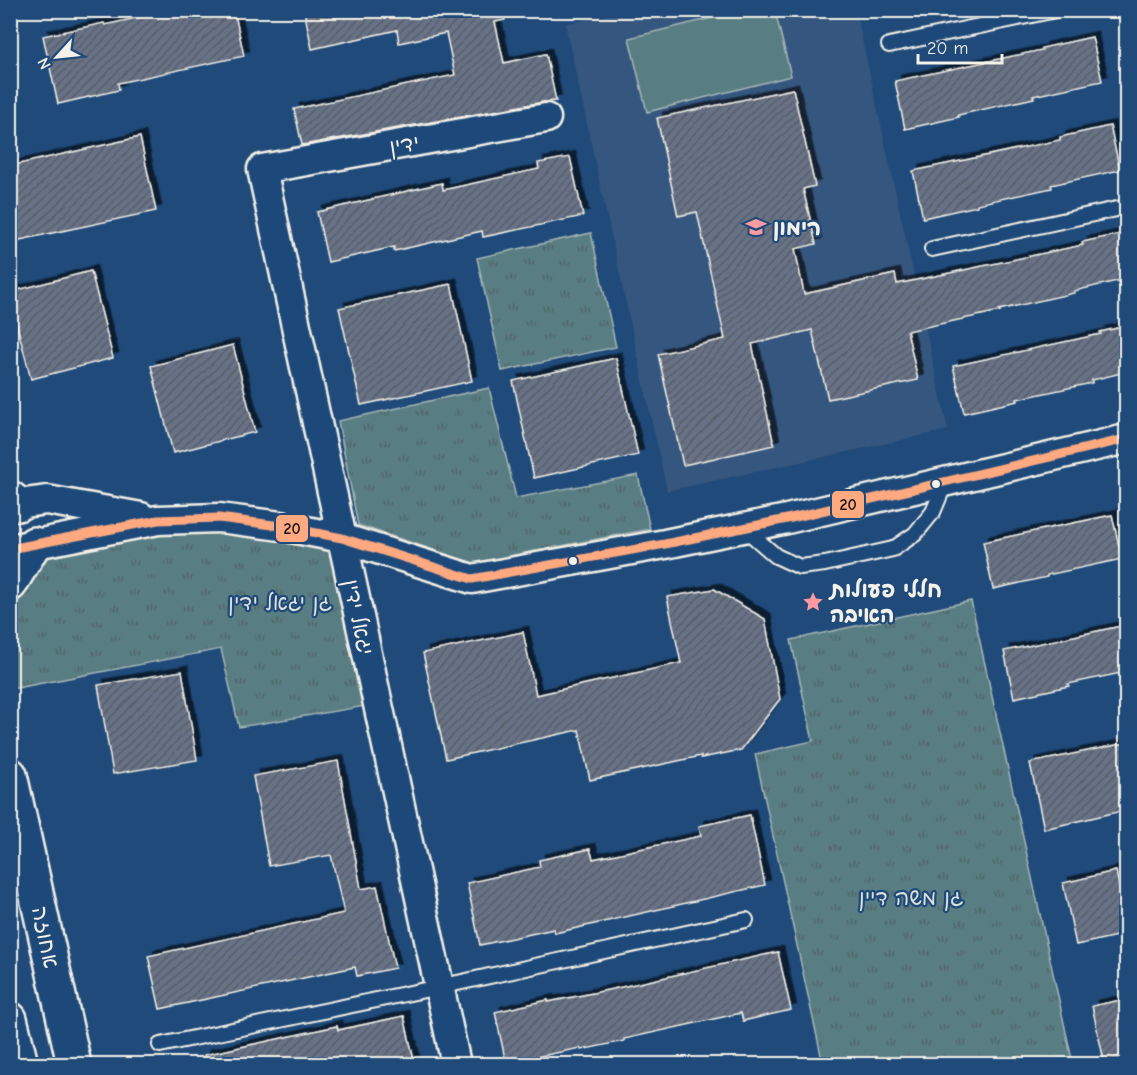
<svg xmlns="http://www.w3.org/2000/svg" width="1137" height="1075" font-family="'Comic Neue','Playpen Sans Hebrew',sans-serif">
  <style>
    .built { fill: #35567e }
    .grass { fill: url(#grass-tufts); stroke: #a6b7b6; stroke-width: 1.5 }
    .pitch { fill: #597d83; stroke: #a6b7b6; stroke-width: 1.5 }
    .building { fill: url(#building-hatch); stroke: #f4f1e8; stroke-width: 1.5; filter: url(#shadow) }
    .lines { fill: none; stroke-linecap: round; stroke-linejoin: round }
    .service-casing { stroke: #f4f1e8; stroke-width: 18 }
    .minor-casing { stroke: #f4f1e8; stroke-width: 33 }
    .secondary-casing { stroke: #f4f1e8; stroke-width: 38 }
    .service { stroke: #1f4a7a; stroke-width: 14 }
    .minor { stroke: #1f4a7a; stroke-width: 28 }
    .secondary { stroke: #1f4a7a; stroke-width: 33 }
    .bus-1-casing { stroke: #1f4a7a; stroke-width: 14 }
    .bus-1 { stroke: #ffa980; stroke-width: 9 }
    .bus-dot { fill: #f4f1e8; stroke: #1f4a7a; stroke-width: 2 }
    .labels { text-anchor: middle; stroke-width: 4.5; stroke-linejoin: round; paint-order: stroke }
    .street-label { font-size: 22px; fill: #f4f1e8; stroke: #1f4a7a }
    .poi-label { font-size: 22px; font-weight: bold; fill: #f4f1e8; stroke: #1f4a7a; text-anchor: start }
    .park-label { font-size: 22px; fill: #dde0d9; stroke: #1f4a7a }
    .line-badge { stroke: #1f4a7a; stroke-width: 2 }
    .pale-badge-label { font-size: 16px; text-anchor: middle; font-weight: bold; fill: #111 }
  </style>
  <defs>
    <pattern id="grass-tufts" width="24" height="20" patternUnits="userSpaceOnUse" patternTransform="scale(1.5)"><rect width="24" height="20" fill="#597d83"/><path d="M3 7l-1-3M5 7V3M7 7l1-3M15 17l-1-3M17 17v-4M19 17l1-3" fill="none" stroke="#526568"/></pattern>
    <pattern id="building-hatch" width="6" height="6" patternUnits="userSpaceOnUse" patternTransform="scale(1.5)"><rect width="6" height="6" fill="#677287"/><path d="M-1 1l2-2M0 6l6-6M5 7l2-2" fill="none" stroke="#585d66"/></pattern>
    <filter id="shadow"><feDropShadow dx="5.5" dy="-5.5" stdDeviation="0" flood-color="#0009"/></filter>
  </defs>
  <rect width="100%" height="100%" fill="#1f4a7a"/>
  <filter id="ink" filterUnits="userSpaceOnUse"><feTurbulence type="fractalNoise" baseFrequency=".0167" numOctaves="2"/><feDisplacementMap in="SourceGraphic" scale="12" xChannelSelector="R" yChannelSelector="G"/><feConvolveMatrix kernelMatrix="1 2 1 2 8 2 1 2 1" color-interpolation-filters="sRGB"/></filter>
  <g filter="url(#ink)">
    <path class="built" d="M 629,10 L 856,11 L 948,430 L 667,491 L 565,24 Z"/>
    <path class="grass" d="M 591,233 L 616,347 L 502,371 L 477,258 Z
      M 489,388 L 516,498 L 638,475 L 650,529 L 473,563 L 358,525 L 338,421 Z
      M 179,519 L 342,538 L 378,704 L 239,727 L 221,649 L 11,689 L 11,594 L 34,544 Z
      M 971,601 L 1073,1064 L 823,1064 L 755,754 L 813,741 L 791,640 Z"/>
    <path class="pitch" d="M 741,11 L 775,11 L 791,76 L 647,112 L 629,38 Z"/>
    <path class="building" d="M 172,10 L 234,10 L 244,56 L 118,83 L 119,90 L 58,104 L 43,36 L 104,23 L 105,25 Z
      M 304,10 L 504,10 L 505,20 L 495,22 L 504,63 L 546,54 L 556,101 L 543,102 L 302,145 L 294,109 L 455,75 L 446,33 L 399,43 L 397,30 L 312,49 Z
      M 1092,37 L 1102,81 L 1033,96 L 1034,98 L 958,115 L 959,117 L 905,129 L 895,81 L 1042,50 L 1042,48 Z
      M 793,89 L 815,186 L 803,189 L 816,244 L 795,249 L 804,294 L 895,274 L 897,284 L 1083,245 L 1082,242 L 1126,233 L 1126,279 L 1074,291 L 1074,293 L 999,310 L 1000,311 L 907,331 L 918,380 L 828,399 L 812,330 L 752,344 L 774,445 L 683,465 L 658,354 L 725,339 L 697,212 L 678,216 L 657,118 Z
      M 1110,126 L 1120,170 L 1051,185 L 1052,188 L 977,204 L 977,206 L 923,218 L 913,171 L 1060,140 L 1060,137 Z
      M 140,137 L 156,211 L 10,242 L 10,166 Z
      M 570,157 L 583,216 L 483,237 L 482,231 L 394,251 L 394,247 L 328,262 L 317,212 L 442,183 L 443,190 L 539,169 L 538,163 Z
      M 91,271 L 113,358 L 31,379 L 10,299 L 10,292 Z
      M 451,284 L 472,381 L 361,405 L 339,308 Z
      M 1126,326 L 1126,372 L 1092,380 L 1092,383 L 1017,399 L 1018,401 L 964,413 L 953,366 L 1101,334 L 1100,332 Z
      M 233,345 L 255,432 L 173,453 L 151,366 Z
      M 616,358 L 638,455 L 534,478 L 513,381 Z
      M 1112,515 L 1122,559 L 1047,575 L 1047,577 L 993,589 L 983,542 Z
      M 714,589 L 765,619 L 780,699 L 741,750 L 701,758 L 701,756 L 590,780 L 579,730 L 446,759 L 423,653 L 523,632 L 536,695 L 681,663 L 667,597 Z
      M 1126,625 L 1126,672 L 1068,684 L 1069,686 L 1014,698 L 1004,651 Z
      M 182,671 L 197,760 L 113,774 L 98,685 Z
      M 1126,743 L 1126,810 L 1044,829 L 1030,763 Z
      M 338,761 L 361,889 L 377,886 L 395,968 L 357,976 L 355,967 L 160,1009 L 148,956 L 344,913 L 331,855 L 269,866 L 253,776 Z
      M 750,815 L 765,885 L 555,933 L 554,929 L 480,945 L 467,883 L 540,867 L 539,860 L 590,849 L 593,859 L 701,836 L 699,826 Z
      M 1116,871 L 1126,920 L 1126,934 L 1076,945 L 1063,883 Z
      M 778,952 L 791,1010 L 743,1021 L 741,1013 L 624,1039 L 624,1041 L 581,1050 L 580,1048 L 506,1063 L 495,1012 L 548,1000 L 548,1002 L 613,989 Z
      M 1126,999 L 1126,1060 L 1105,1065 L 1092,1006 Z
      M 404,1016 L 415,1065 L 205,1065 L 204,1055 L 337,1026 L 338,1030 Z"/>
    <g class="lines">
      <g class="service-casing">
        <path id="service" d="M 889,45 L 1056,10
          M 932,249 L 1126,207
          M 745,529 L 776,556 L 800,567 L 825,564 L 893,549 L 915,534 L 933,512 L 946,481
          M 160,1045 L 439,987 L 746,920"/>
      </g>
      <g class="minor-casing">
        <path id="minor" d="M 10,505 L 47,500 L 141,517
          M 10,549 L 158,520 L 219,518 L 281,526 L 342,538 L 472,579 L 665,544 L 787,519 L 1126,439
          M 456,1064 L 262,169 L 546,118"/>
      </g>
      <g class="secondary-casing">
        <path id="secondary" d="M 10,498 L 18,504
          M 10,584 L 34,544
          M 10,775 L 74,1064
          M 10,1019 L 21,1064"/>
      </g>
      <use href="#service" class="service"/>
      <use href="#minor" class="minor"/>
      <use href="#secondary" class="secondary"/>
      <g class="bus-1-casing">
        <path id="bus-1" d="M 10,549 L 158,520 L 219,518 L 281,526 L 342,538 L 472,579 L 665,544 L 787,519 L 1126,439"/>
      </g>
      <use href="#bus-1" class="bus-1"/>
    </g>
  </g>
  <defs>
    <g id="school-bare" transform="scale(1.62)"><path d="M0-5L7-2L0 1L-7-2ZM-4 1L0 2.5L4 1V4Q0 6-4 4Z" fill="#ff9aa2" stroke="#1f4a7a" stroke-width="2.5" paint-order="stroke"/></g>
    <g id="sight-bare" transform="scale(1.62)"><path d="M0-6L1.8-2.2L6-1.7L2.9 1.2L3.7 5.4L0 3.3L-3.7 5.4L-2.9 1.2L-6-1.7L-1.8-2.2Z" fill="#ff9aa2" stroke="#1f4a7a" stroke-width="2.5" paint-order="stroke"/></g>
  </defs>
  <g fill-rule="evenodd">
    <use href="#school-bare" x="756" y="227"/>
    <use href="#sight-bare" x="813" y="602"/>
  </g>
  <g class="bus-dot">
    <circle cx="936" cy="484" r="5"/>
    <circle cx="573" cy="561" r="5"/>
  </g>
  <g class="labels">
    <g class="street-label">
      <text transform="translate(404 144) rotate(-10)" y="8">ידין</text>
      <text transform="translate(359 617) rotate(78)" y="8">יגאל ידין</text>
      <text transform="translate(46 937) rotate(78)" y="8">אחוזה</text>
    </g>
    <g class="poi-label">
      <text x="773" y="235">רימון</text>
      <text x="830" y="597">חללי פעולות<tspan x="830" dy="25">האיבה</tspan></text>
    </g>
    <g class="park-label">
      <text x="280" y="610">גן יגאל ידין</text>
      <text x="911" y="905">גן משה דיין</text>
    </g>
  </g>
  <g class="line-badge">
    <rect x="831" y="490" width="34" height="29" rx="6" fill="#ffa980"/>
    <rect x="275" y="514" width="34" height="29" rx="6" fill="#ffa980"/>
  </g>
  <g class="pale-badge-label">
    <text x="848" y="510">20</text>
    <text x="292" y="534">20</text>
  </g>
  <rect width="1137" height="1075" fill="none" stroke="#1f4a7a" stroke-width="36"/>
  <rect x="18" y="18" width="1101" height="1039" fill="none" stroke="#f4f1e8" stroke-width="2" filter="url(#ink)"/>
  <g transform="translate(57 57) rotate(243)" stroke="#1f4a7a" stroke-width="4.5" paint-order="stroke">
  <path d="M0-4.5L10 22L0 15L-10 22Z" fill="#f4f1e8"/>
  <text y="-9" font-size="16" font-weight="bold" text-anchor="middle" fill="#f4f1e8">N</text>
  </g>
  <path d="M918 54v9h84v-9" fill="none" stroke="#f4f1e8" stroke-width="3"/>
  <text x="927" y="54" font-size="18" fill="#f4f1e8" stroke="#1f4a7a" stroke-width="4.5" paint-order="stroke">20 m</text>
</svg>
